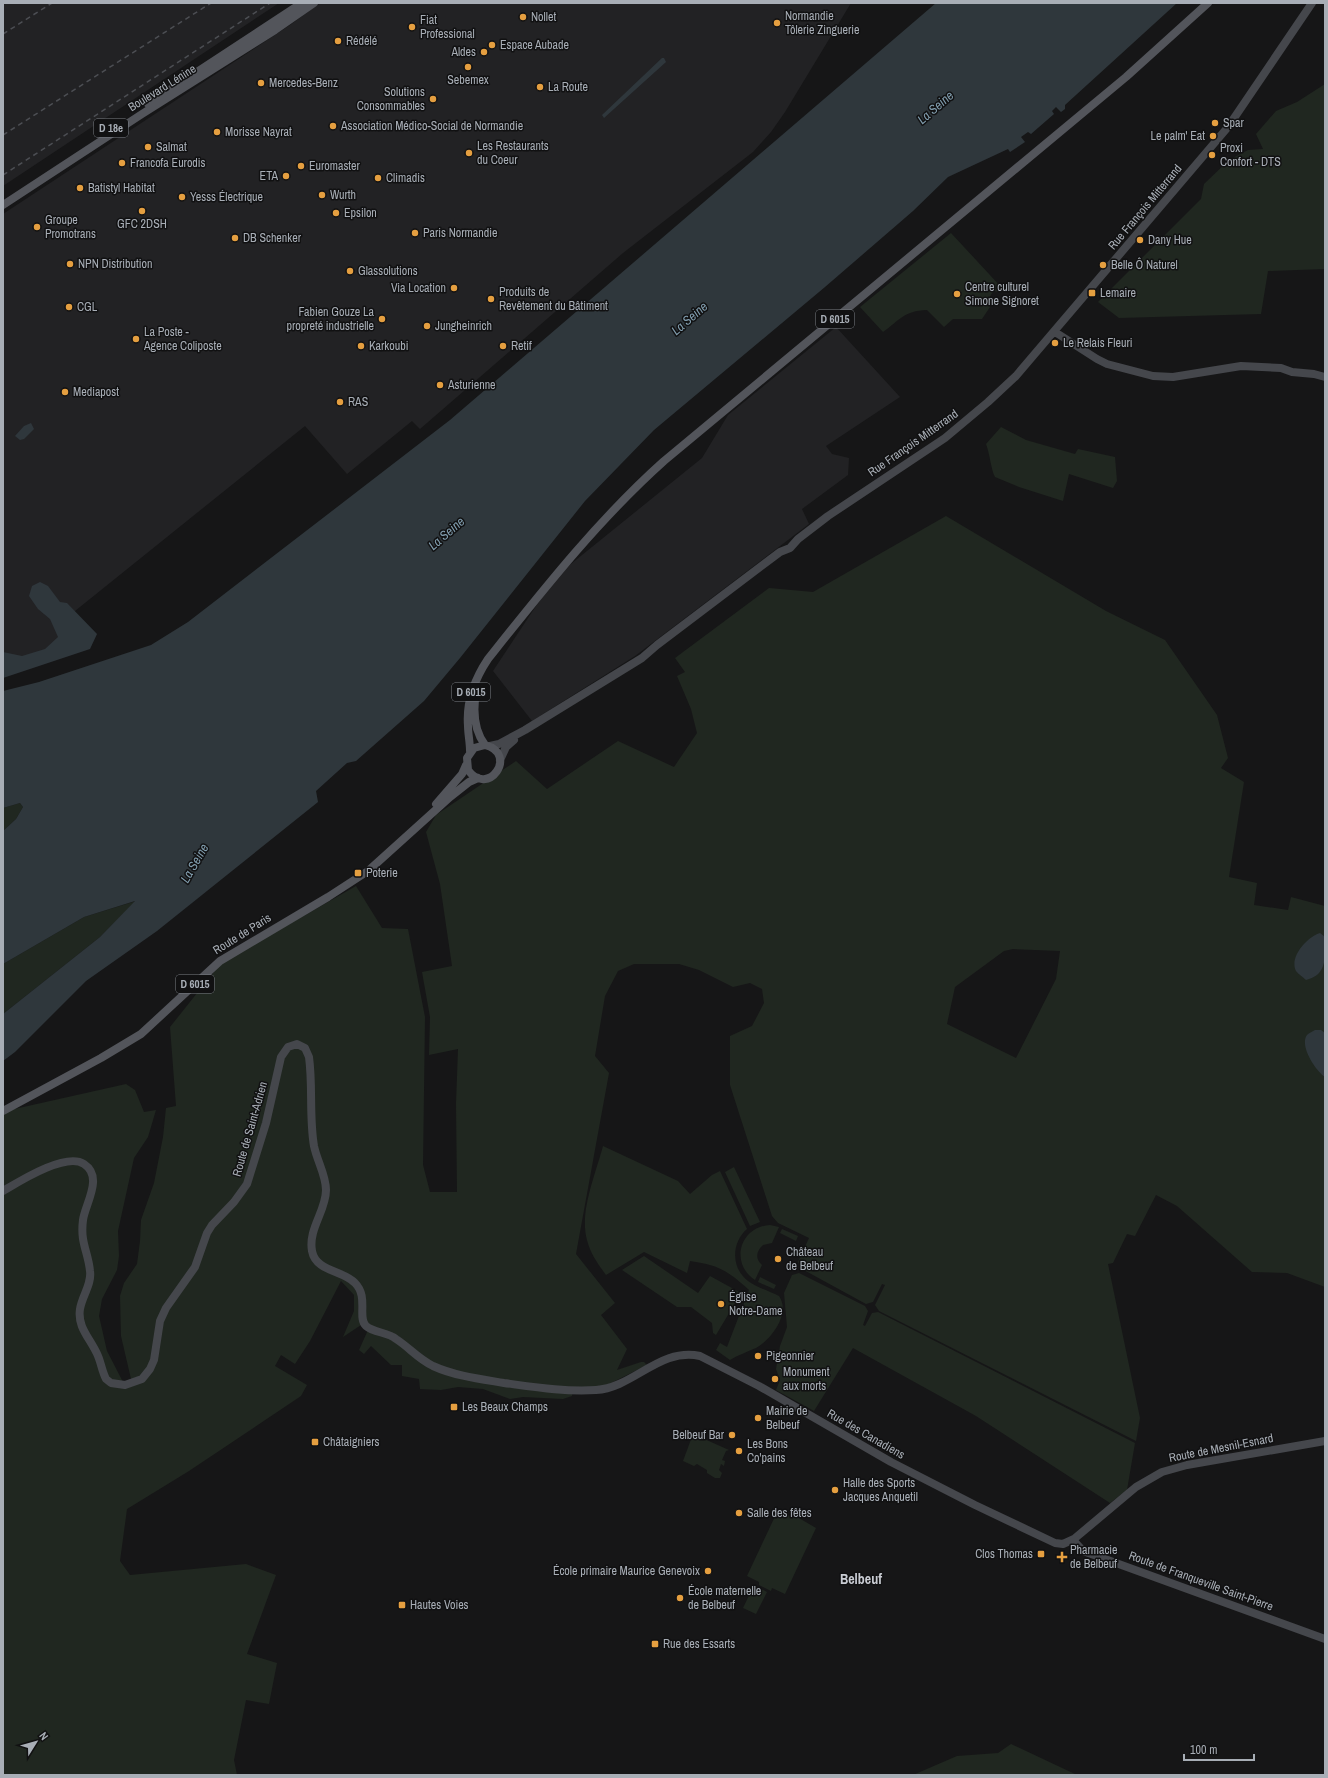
<svg xmlns="http://www.w3.org/2000/svg" width="1328" height="1778" font-family="'Archivo Narrow',sans-serif">
  <style>
    .built { fill: #222224 }
    .green { fill: #202720; fill-rule: evenodd }
    .water { fill: #2f373c }
    .lines { fill: none; stroke-linecap: round; stroke-linejoin: round }
    .secondary { stroke: #45474c; stroke-width: 8 }
    .primary { stroke: #53555b; stroke-width: 8 }
    .rail { stroke: #4c4e53; stroke-width: 1.5; stroke-dasharray: 5 4; stroke-linecap: butt }
    .poi-dot { fill: #e59f40; stroke: #111112; stroke-width: 1.5 }
    .labels { text-anchor: middle; stroke-width: 3; stroke-linejoin: round; paint-order: stroke }
    .shield { fill: #111112; stroke: #7b7f85; stroke-width: 1 }
    .shield-label { font-size: 11px; font-weight: bold; fill: #a8aeb6 }
    .poi-label { font-size: 12px; fill: #a8aeb6; stroke: #111112; text-anchor: start }
    .street-label { font-size: 12px; fill: #a8aeb6; stroke: #111112 }
    .water-label { font-size: 13px; font-style: italic; fill: #829eaf; stroke: #111112 }
    .quarter-label { font-size: 14px; font-weight: bold; fill: #c9ccd3; stroke: #111112 }
  </style>
  <rect width="100%" height="100%" fill="#161617"/>
  <path class="built" d="M 3,3 L 279,3 L 3,186 Z
    M 320,3 L 851,3 L 785,112 L 771,132 L 753,152 L 623,253 L 420,429 L 412,421 L 347,474 L 305,426 L 75,611 L 81,641 L 3,676 L 3,214 L 290,25 Z
    M 836,327 L 900,397 L 826,446 L 832,454 L 849,458 L 848,475 L 802,509 L 809,524 L 635,656 L 532,721 L 493,671 L 536,606 L 561,572 L 702,458 L 728,415 Z"/>
  <path class="green" d="M 1325,84 L 1325,269 L 1268,271 L 1261,314 L 1119,318 L 1098,302 L 1201,199 L 1204,184 L 1229,160 L 1248,150 L 1263,149 L 1256,134 L 1276,111 L 1297,102 Z
    M 951,233 L 1002,288 L 999,292 L 994,291 C 988,297 989,301 990,307 L 982,319 L 953,319 L 944,327 L 927,310 C 903,311 900,320 883,332 L 860,307 Z
    M 1001,427 L 1026,440 L 1075,454 L 1078,449 L 1115,457 L 1117,481 L 1113,488 L 1069,474 L 1063,501 L 1019,487 L 995,477 C 991,470 990,454 986,444 Z
    M 946,516 L 1106,611 L 1165,640 L 1217,715 L 1228,758 L 1221,768 L 1244,782 L 1229,877 L 1257,883 L 1254,905 L 1288,910 L 1291,897 L 1325,906 L 1325,1287 L 1287,1273 L 1252,1272 L 1177,1206 L 1156,1195 L 1135,1236 L 1127,1234 L 1113,1263 L 1108,1264 L 1140,1418 L 1136,1441 L 879,1311 L 875,1305 L 885,1285 L 882,1284 L 873,1302 L 866,1304 L 802,1269 L 798,1262 L 809,1238 L 778,1223 L 772,1216 L 730,1085 L 730,1036 L 752,1026 L 764,1003 L 762,989 L 750,983 L 733,987 L 699,970 L 679,964 L 634,964 L 618,971 L 605,996 L 595,1056 L 609,1073 L 576,1254 L 615,1303 L 601,1315 L 627,1349 L 617,1370 L 641,1362 L 644,1362 L 647,1365 L 605,1386 L 573,1388 L 572,1396 L 563,1399 L 523,1397 L 510,1399 L 483,1389 L 458,1387 L 441,1390 L 420,1389 L 419,1379 L 402,1376 L 402,1365 L 391,1365 L 371,1346 L 364,1354 L 359,1350 L 368,1330 L 361,1325 L 343,1337 L 354,1311 L 354,1295 L 341,1281 L 310,1341 L 295,1364 L 281,1355 L 275,1366 L 307,1385 L 301,1396 L 189,1471 L 127,1509 L 120,1561 L 130,1575 L 246,1564 L 276,1575 L 247,1654 L 277,1663 L 269,1704 L 246,1700 L 234,1760 L 237,1775 L 3,1775 L 3,1114 L 10,1110 L 126,1084 L 135,1090 L 144,1112 L 156,1110 L 148,1137 L 134,1158 L 118,1231 L 119,1256 L 117,1270 L 102,1299 L 99,1316 L 107,1351 L 123,1382 L 131,1379 L 121,1336 L 120,1296 L 124,1283 L 137,1264 L 140,1241 L 141,1220 L 154,1183 L 163,1137 L 166,1108 L 176,1106 L 170,1027 L 221,963 L 356,886 L 382,928 L 408,929 L 425,1017 L 423,1165 L 430,1192 L 457,1192 L 456,1104 L 458,1049 L 429,1055 L 430,1017 L 422,972 L 452,966 L 440,884 L 426,832 L 436,815 L 516,761 L 547,789 L 618,741 L 674,767 L 697,733 L 691,709 L 677,676 L 685,672 L 675,658 L 769,588 L 813,592 ZM 1013,949 L 1060,951 L 1056,979 L 1016,1058 L 947,1024 L 955,987 L 1004,951 Z
    M 20,803 L 23,807 L 16,819 L 3,831 L 3,808 Z
    M 136,901 L 100,937 L 3,1014 L 3,964 L 84,917 Z
    M 603,1146 L 678,1181 L 690,1194 L 712,1175 L 720,1171 L 747,1229 C 732,1242 730,1267 748,1281 C 756,1287 769,1291 779,1296 C 791,1313 772,1339 756,1348 C 747,1352 738,1355 730,1360 L 716,1350 L 720,1343 L 727,1347 L 749,1290 C 728,1271 719,1265 690,1261 L 687,1273 L 644,1252 L 606,1275 C 598,1264 590,1253 587,1240 C 579,1212 596,1173 603,1146 Z
    M 734,1167 L 760,1222 L 750,1226 L 725,1172 Z
    M 770,1225 L 779,1227 L 772,1243 L 763,1245 C 756,1251 755,1259 762,1265 L 755,1280 C 730,1264 739,1227 770,1225 Z
    M 782,1229 L 798,1236 L 796,1241 L 780,1233 Z
    M 644,1256 L 698,1293 L 710,1276 L 741,1293 L 716,1335 L 713,1333 L 712,1323 L 691,1307 L 677,1307 L 622,1270 Z
    M 799,1273 L 865,1306 L 868,1311 L 863,1325 L 865,1326 L 872,1313 L 878,1312 L 1135,1443 L 1127,1490 L 1110,1503 L 976,1416 L 853,1348 L 814,1411 L 776,1390 L 780,1380 L 776,1369 L 780,1346 L 787,1327 L 784,1293 L 792,1275 Z
    M 760,1277 L 776,1285 L 774,1289 L 758,1282 Z
    M 693,1434 L 729,1450 L 726,1451 L 722,1460 L 725,1461 L 724,1466 L 721,1464 L 719,1470 L 722,1473 L 720,1478 L 715,1478 L 707,1473 L 707,1470 L 697,1464 L 694,1466 L 683,1461 Z
    M 778,1510 L 790,1516 L 792,1514 L 816,1528 L 785,1594 L 772,1588 L 771,1591 L 759,1585 L 759,1582 L 747,1576 Z
    M 754,1585 L 767,1592 L 756,1614 L 743,1608 Z
    M 1011,1744 L 1077,1775 L 913,1775 L 957,1756 L 998,1753 Z"/>
  <path class="water" d="M 936,3 L 1177,3 L 1065,105 L 1065,109 L 1061,112 L 1056,107 L 1052,111 L 1054,114 L 1031,134 L 1028,132 L 1021,137 L 1025,142 L 1010,152 L 1008,149 L 948,177 L 913,211 L 825,287 L 654,430 L 585,501 L 460,658 L 424,701 L 356,761 L 347,763 L 316,791 L 318,802 L 157,931 L 86,981 L 15,1052 L 3,1061 L 3,1014 L 100,937 L 135,901 L 84,917 L 3,964 L 3,831 L 16,819 L 23,807 L 20,803 L 3,808 L 3,691 L 39,682 L 151,645 L 188,622 L 450,420 Z
    M 662,58 L 664,58 L 666,62 L 604,118 L 602,115 Z
    M 31,423 L 34,429 L 24,439 L 20,440 L 15,436 L 24,426 Z
    M 40,582 L 48,586 L 60,602 L 67,603 L 97,634 L 90,649 L 3,678 L 3,652 L 22,656 L 45,649 L 58,637 L 50,619 L 38,609 L 29,596 L 32,586 Z
    M 1320,933 L 1325,937 C 1325,956 1328,975 1306,980 C 1303,977 1298,974 1296,971 C 1289,957 1307,937 1320,933 Z
    M 1315,1030 L 1321,1030 L 1325,1033 L 1325,1077 C 1316,1071 1299,1046 1307,1035 C 1309,1033 1313,1031 1315,1030 Z"/>
  <g class="lines">
    <path class="secondary" d="M 1055,332 L 1097,359 L 1107,364 L 1153,376 L 1173,377 L 1241,366 L 1281,368 L 1292,372 L 1314,374 L 1325,377
      M 490,746 L 499,744 L 525,730 L 642,658 L 657,645 L 780,552 L 790,548 L 798,539 L 828,516 L 945,438 L 988,402 L 1016,376 L 1228,127 L 1312,3
      M 500,760 L 506,747 L 514,740
      M 3,1191 C 20,1181 66,1152 84,1164 C 104,1177 85,1204 83,1220 C 80,1243 88,1251 90,1271 C 92,1284 82,1296 80,1309 C 77,1328 91,1339 98,1356 C 101,1363 102,1371 106,1379 L 111,1383 L 125,1385 L 142,1379 L 150,1369 L 154,1360 L 160,1321 L 166,1308 L 195,1267 L 207,1233 L 212,1225 L 234,1202 L 247,1184 L 266,1123 L 281,1057 L 288,1047 L 297,1044 L 305,1048 L 309,1057 C 313,1086 309,1117 314,1146 C 317,1161 326,1175 326,1190 C 326,1211 308,1229 312,1251 C 316,1272 343,1270 355,1283 C 369,1297 357,1318 366,1326 C 374,1333 388,1332 396,1339 C 410,1348 417,1358 433,1366 C 455,1376 480,1379 504,1383 C 534,1387 565,1392 596,1390 C 633,1388 660,1347 700,1356 L 759,1386 L 891,1462 L 975,1505 L 1055,1543 L 1063,1544 L 1074,1539 L 1136,1487 L 1162,1472 L 1187,1465 L 1325,1441
      M 1073,1540 L 1083,1551 L 1325,1639"/>
    <path class="primary" d="M 148,104 L 302,3
      M 3,205 L 142,114 L 275,30 L 314,3
      M 476,692 C 473,710 473,729 485,745 C 519,754 488,798 468,770 L 467,758 L 474,748 L 485,745
      M 470,751 C 470,742 468,734 468,726 C 466,701 474,680 488,659 C 543,590 598,520 664,461 L 1126,77 L 1208,3
      M 436,804 L 462,774 L 466,765
      M 3,1111 L 101,1058 L 141,1034 L 220,961 L 328,897 L 368,871 L 450,797 L 469,782 L 478,778"/>
    <path class="rail" d="M 3,34 L 52,3
      M 3,135 L 211,3
      M 3,175 L 270,3"/>
  </g>
  <g class="poi-dot">
    <circle cx="523" cy="17" r="4"/>
    <circle cx="777" cy="23" r="4"/>
    <circle cx="412" cy="27" r="4"/>
    <circle cx="338" cy="41" r="4"/>
    <circle cx="492" cy="45" r="4"/>
    <circle cx="484" cy="52" r="4"/>
    <circle cx="468" cy="67" r="4"/>
    <circle cx="261" cy="83" r="4"/>
    <circle cx="540" cy="87" r="4"/>
    <circle cx="433" cy="99" r="4"/>
    <circle cx="1215" cy="123" r="4"/>
    <circle cx="333" cy="126" r="4"/>
    <circle cx="217" cy="132" r="4"/>
    <circle cx="1213" cy="136" r="4"/>
    <circle cx="148" cy="147" r="4"/>
    <circle cx="469" cy="153" r="4"/>
    <circle cx="1212" cy="155" r="4"/>
    <circle cx="122" cy="163" r="4"/>
    <circle cx="301" cy="166" r="4"/>
    <circle cx="286" cy="176" r="4"/>
    <circle cx="378" cy="178" r="4"/>
    <circle cx="80" cy="188" r="4"/>
    <circle cx="322" cy="195" r="4"/>
    <circle cx="182" cy="197" r="4"/>
    <circle cx="142" cy="211" r="4"/>
    <circle cx="336" cy="213" r="4"/>
    <circle cx="37" cy="227" r="4"/>
    <circle cx="415" cy="233" r="4"/>
    <circle cx="235" cy="238" r="4"/>
    <circle cx="1140" cy="240" r="4"/>
    <circle cx="70" cy="264" r="4"/>
    <circle cx="1103" cy="265" r="4"/>
    <circle cx="350" cy="271" r="4"/>
    <circle cx="454" cy="288" r="4"/>
    <rect x="1088" y="289" width="8" height="8" rx="2"/>
    <circle cx="957" cy="294" r="4"/>
    <circle cx="491" cy="299" r="4"/>
    <circle cx="69" cy="307" r="4"/>
    <circle cx="382" cy="319" r="4"/>
    <circle cx="427" cy="326" r="4"/>
    <circle cx="136" cy="339" r="4"/>
    <circle cx="1055" cy="343" r="4"/>
    <circle cx="361" cy="346" r="4"/>
    <circle cx="503" cy="346" r="4"/>
    <circle cx="440" cy="385" r="4"/>
    <circle cx="65" cy="392" r="4"/>
    <circle cx="340" cy="402" r="4"/>
    <rect x="354" y="869" width="8" height="8" rx="2"/>
    <circle cx="778" cy="1259" r="4"/>
    <circle cx="721" cy="1304" r="4"/>
    <circle cx="758" cy="1356" r="4"/>
    <circle cx="775" cy="1379" r="4"/>
    <rect x="450" y="1403" width="8" height="8" rx="2"/>
    <circle cx="758" cy="1418" r="4"/>
    <circle cx="732" cy="1435" r="4"/>
    <rect x="311" y="1438" width="8" height="8" rx="2"/>
    <circle cx="739" cy="1451" r="4"/>
    <circle cx="835" cy="1490" r="4"/>
    <circle cx="739" cy="1513" r="4"/>
    <rect x="1037" y="1550" width="8" height="8" rx="2"/>
    <path d="M1060 1551h4v4h4v4h-4v4h-4v-4h-4v-4h4z"/>
    <circle cx="708" cy="1571" r="4"/>
    <circle cx="680" cy="1598" r="4"/>
    <rect x="398" y="1601" width="8" height="8" rx="2"/>
    <rect x="651" y="1640" width="8" height="8" rx="2"/>
  </g>
  <g class="labels">
    <g class="shield">
      <rect x="94" y="119" width="34" height="18" rx="3"/>
      <rect x="816" y="310" width="38" height="18" rx="3"/>
      <rect x="452" y="683" width="38" height="18" rx="3"/>
      <rect x="176" y="975" width="38" height="18" rx="3"/>
    </g>
    <g class="shield-label">
      <text x="111" y="132">D 18e</text>
      <text x="835" y="323">D 6015</text>
      <text x="471" y="696">D 6015</text>
      <text x="195" y="988">D 6015</text>
    </g>
    <g class="poi-label">
      <text x="785" y="20">Normandie<tspan x="785" dy="14">Tôlerie Zinguerie</tspan></text>
      <text x="531" y="21">Nollet</text>
      <text x="420" y="24">Fiat<tspan x="420" dy="14">Professional</tspan></text>
      <text x="346" y="45">Rédélé</text>
      <text x="500" y="49">Espace Aubade</text>
      <text x="476" y="56" text-anchor="end">Aldes</text>
      <text x="468" y="84" text-anchor="middle">Sebemex</text>
      <text x="269" y="87">Mercedes-Benz</text>
      <text x="548" y="91">La Route</text>
      <text x="425" y="96" text-anchor="end">Solutions<tspan x="425" dy="14">Consommables</tspan></text>
      <text x="1223" y="127">Spar</text>
      <text x="341" y="130">Association Médico-Social de Normandie</text>
      <text x="225" y="136">Morisse Nayrat</text>
      <text x="1205" y="140" text-anchor="end">Le palm' Eat</text>
      <text x="477" y="150">Les Restaurants<tspan x="477" dy="14">du Coeur</tspan></text>
      <text x="156" y="151">Salmat</text>
      <text x="1220" y="152">Proxi<tspan x="1220" dy="14">Confort - DTS</tspan></text>
      <text x="130" y="167">Francofa Eurodis</text>
      <text x="309" y="170">Euromaster</text>
      <text x="278" y="180" text-anchor="end">ETA</text>
      <text x="386" y="182">Climadis</text>
      <text x="88" y="192">Batistyl Habitat</text>
      <text x="330" y="199">Wurth</text>
      <text x="190" y="201">Yesss Électrique</text>
      <text x="344" y="217">Epsilon</text>
      <text x="45" y="224">Groupe<tspan x="45" dy="14">Promotrans</tspan></text>
      <text x="142" y="228" text-anchor="middle">GFC 2DSH</text>
      <text x="423" y="237">Paris Normandie</text>
      <text x="243" y="242">DB Schenker</text>
      <text x="1148" y="244">Dany Hue</text>
      <text x="78" y="268">NPN Distribution</text>
      <text x="1111" y="269">Belle Ô Naturel</text>
      <text x="358" y="275">Glassolutions</text>
      <text x="965" y="291">Centre culturel<tspan x="965" dy="14">Simone Signoret</tspan></text>
      <text x="446" y="292" text-anchor="end">Via Location</text>
      <text x="499" y="296">Produits de<tspan x="499" dy="14">Revêtement du Bâtiment</tspan></text>
      <text x="1100" y="297">Lemaire</text>
      <text x="77" y="311">CGL</text>
      <text x="374" y="316" text-anchor="end">Fabien Gouze La<tspan x="374" dy="14">propreté industrielle</tspan></text>
      <text x="435" y="330">Jungheinrich</text>
      <text x="144" y="336">La Poste -<tspan x="144" dy="14">Agence Coliposte</tspan></text>
      <text x="1063" y="347">Le Relais Fleuri</text>
      <text x="369" y="350">Karkoubi</text>
      <text x="511" y="350">Retif</text>
      <text x="448" y="389">Asturienne</text>
      <text x="73" y="396">Mediapost</text>
      <text x="348" y="406">RAS</text>
      <text x="366" y="877">Poterie</text>
      <text x="786" y="1256">Château<tspan x="786" dy="14">de Belbeuf</tspan></text>
      <text x="729" y="1301">Église<tspan x="729" dy="14">Notre-Dame</tspan></text>
      <text x="766" y="1360">Pigeonnier</text>
      <text x="783" y="1376">Monument<tspan x="783" dy="14">aux morts</tspan></text>
      <text x="462" y="1411">Les Beaux Champs</text>
      <text x="766" y="1415">Mairie de<tspan x="766" dy="14">Belbeuf</tspan></text>
      <text x="724" y="1439" text-anchor="end">Belbeuf Bar</text>
      <text x="323" y="1446">Châtaigniers</text>
      <text x="747" y="1448">Les Bons<tspan x="747" dy="14">Co'pains</tspan></text>
      <text x="843" y="1487">Halle des Sports<tspan x="843" dy="14">Jacques Anquetil</tspan></text>
      <text x="747" y="1517">Salle des fêtes</text>
      <text x="1070" y="1554">Pharmacie<tspan x="1070" dy="14">de Belbeuf</tspan></text>
      <text x="1033" y="1558" text-anchor="end">Clos Thomas</text>
      <text x="700" y="1575" text-anchor="end">École primaire Maurice Genevoix</text>
      <text x="688" y="1595">École maternelle<tspan x="688" dy="14">de Belbeuf</tspan></text>
      <text x="410" y="1609">Hautes Voies</text>
      <text x="663" y="1648">Rue des Essarts</text>
    </g>
    <g class="street-label">
      <text transform="translate(162 88) rotate(-32)" y="4">Boulevard Lénine</text>
      <text transform="translate(1145 207) rotate(-50)" y="4">Rue François Mitterrand</text>
      <text transform="translate(913 443) rotate(-35)" y="4">Rue François Mitterrand</text>
      <text transform="translate(242 934) rotate(-32)" y="4">Route de Paris</text>
      <text transform="translate(250 1129) rotate(-74)" y="4">Route de Saint-Adrien</text>
      <text transform="translate(866 1434) rotate(30)" y="4">Rue des Canadiens</text>
      <text transform="translate(1221 1448) rotate(-11)" y="4">Route de Mesnil-Esnard</text>
      <text transform="translate(1201 1581) rotate(20)" y="4">Route de Franqueville Saint-Pierre</text>
    </g>
    <g class="water-label">
      <text transform="translate(935 107) rotate(-41)" y="5">La Seine</text>
      <text transform="translate(689 318) rotate(-41)" y="5">La Seine</text>
      <text transform="translate(446 533) rotate(-41)" y="5">La Seine</text>
      <text transform="translate(194 863) rotate(-60)" y="5">La Seine</text>
    </g>
    <g class="quarter-label">
      <text x="861" y="1584">Belbeuf</text>
    </g>
  </g>
  <rect width="1328" height="1778" fill="none" stroke="#a8aeb6" stroke-width="8"/>
  <g transform="translate(36 1742) rotate(53)" stroke="#111112" stroke-width="3" paint-order="stroke">
  <path d="M0-3L7 15L0 10L-7 15Z" fill="#a8aeb6"/>
  <text y="-6" font-size="11" font-weight="bold" text-anchor="middle" fill="#a8aeb6">N</text>
  </g>
  <path d="M1184 1754v6h70v-6" fill="none" stroke="#a8aeb6" stroke-width="2"/>
  <text x="1190" y="1754" font-size="12" fill="#a8aeb6" stroke="#111112" stroke-width="3" paint-order="stroke">100 m</text>
</svg>
